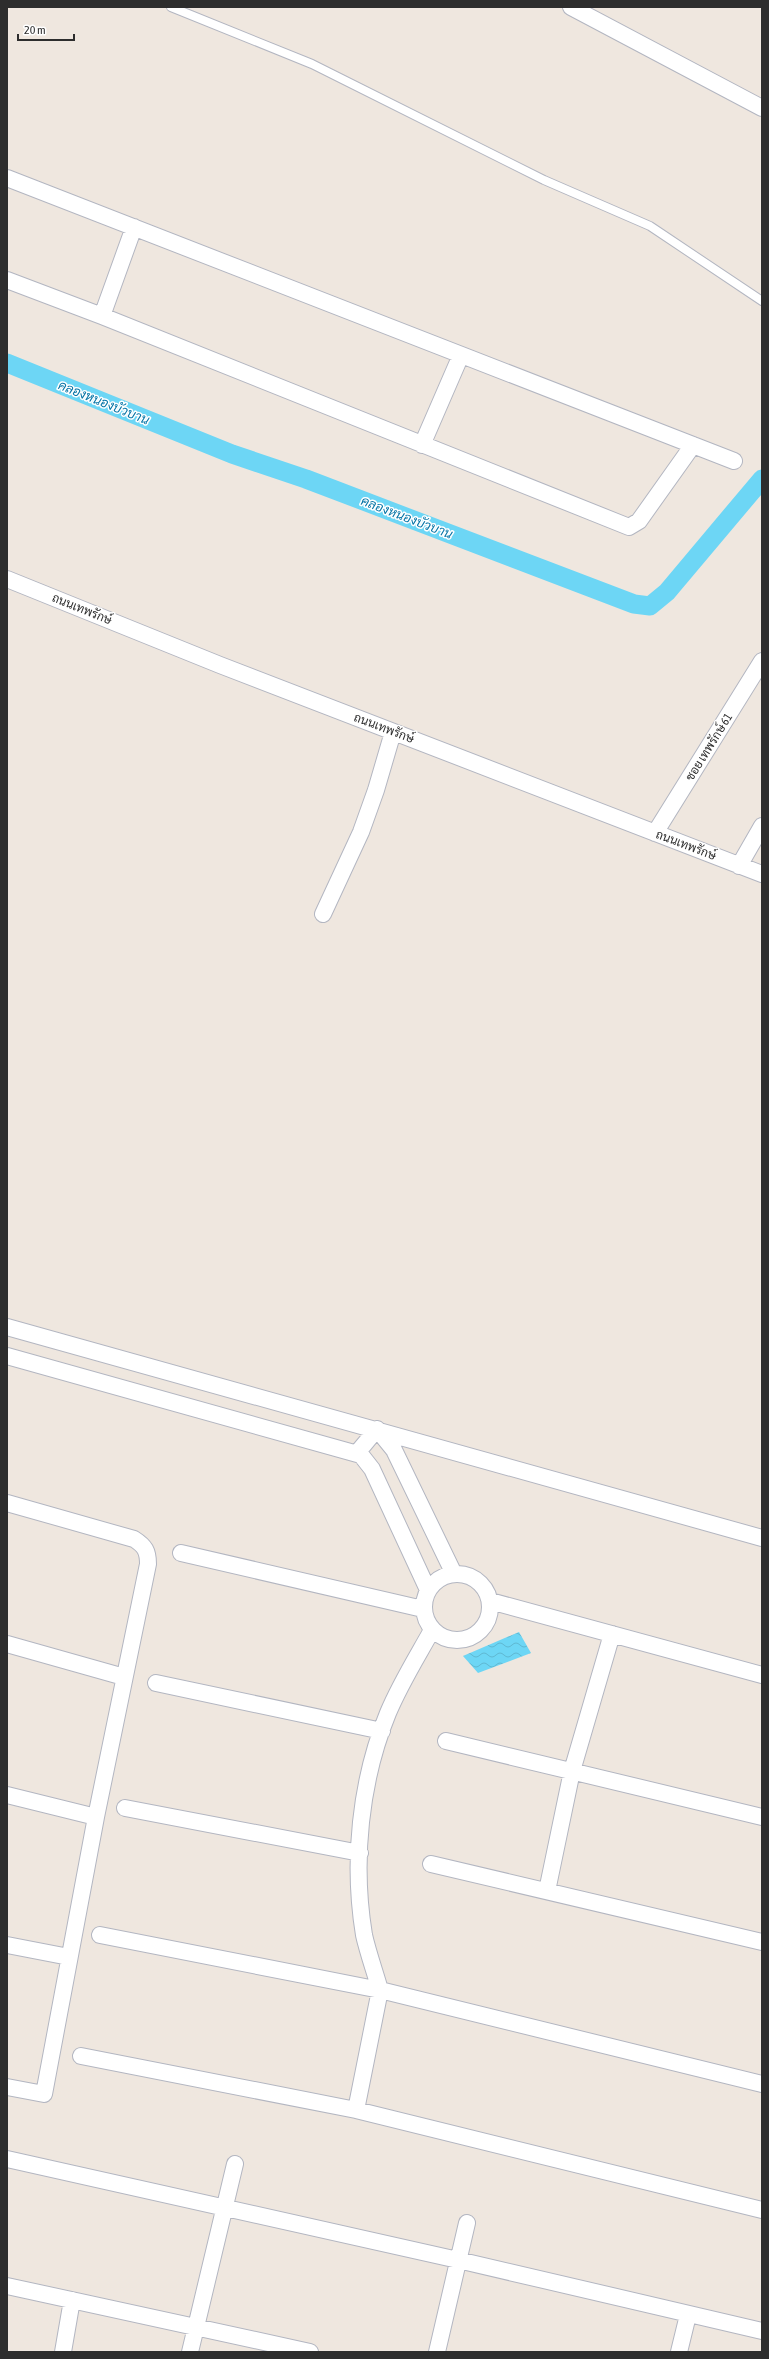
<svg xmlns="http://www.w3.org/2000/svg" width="769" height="2359" font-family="'Asap Condensed',Sarabun,sans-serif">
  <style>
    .water { fill: url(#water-waves) }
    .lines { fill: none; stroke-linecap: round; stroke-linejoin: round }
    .canal { stroke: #6dd6f5; stroke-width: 19 }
    .lane-casing { stroke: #b3b6c1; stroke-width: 10 }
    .street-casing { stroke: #b3b6c1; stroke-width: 18 }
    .lane { stroke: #fff; stroke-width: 8 }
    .street { stroke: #fff; stroke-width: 16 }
    .labels { text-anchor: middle; stroke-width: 3; stroke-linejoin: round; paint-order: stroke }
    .street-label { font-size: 12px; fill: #2d2d2d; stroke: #fff }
    .water-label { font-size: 13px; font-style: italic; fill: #0675a7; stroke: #fff }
  </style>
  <defs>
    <pattern id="water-waves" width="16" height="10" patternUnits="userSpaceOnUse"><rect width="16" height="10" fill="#6dd6f5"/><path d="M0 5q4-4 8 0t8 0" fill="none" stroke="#5fb8d2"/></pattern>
  </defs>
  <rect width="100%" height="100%" fill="#efe7df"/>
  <path class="water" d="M 519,1632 L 531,1653 L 478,1673 L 463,1656 Z"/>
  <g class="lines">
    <path class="canal" d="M 7,363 L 232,454 L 306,479 L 634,604 L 650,606 L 667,592 L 762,479"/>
    <g class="lane-casing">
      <path id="lane" d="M 171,7 L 312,64 L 544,180 L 650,226 L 762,301"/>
    </g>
    <g class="street-casing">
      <path id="street" d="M 571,7 L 762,108
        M 7,178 L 734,461
        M 7,280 L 102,316 L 629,527 L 639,521 L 693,445
        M 102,316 L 134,227
        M 422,445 L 461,355
        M 7,579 L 220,665 L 762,874
        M 655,833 L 762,661
        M 739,866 L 762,826
        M 323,914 L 361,832 L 376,790 L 393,732
        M 7,1327 L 762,1538
        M 7,1356 L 361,1455 L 372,1469 L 428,1590
        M 377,1429 L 394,1450 L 454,1574
        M 357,1453 L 377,1429
        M 7,1503 L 134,1539 C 145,1546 148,1551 148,1564 L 96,1817 L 7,1795
        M 181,1553 L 423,1609
        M424 1607a33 33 0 1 1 66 0a33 33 0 1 1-66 0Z
        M 490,1601 L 762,1675
        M 432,1630 C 417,1657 400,1684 388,1713 C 360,1781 352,1862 364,1935 C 368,1953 375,1972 380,1990 L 762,2084
        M 7,1644 L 124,1677
        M 156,1683 L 382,1731
        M 446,1741 L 762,1817
        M 125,1808 L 360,1853
        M 431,1864 L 762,1942
        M 547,1891 L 572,1771 L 612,1634
        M 100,1935 L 380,1990 L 356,2110
        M 7,1945 L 69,1957
        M 81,2056 L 356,2110 L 762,2210
        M 7,2087 L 44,2094 L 96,1817
        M 7,2159 L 458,2260 L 762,2331
        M 7,2286 L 310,2352
        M 63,2352 L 72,2300
        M 190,2352 L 235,2164
        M 437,2352 L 467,2223
        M 679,2352 L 688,2315"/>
    </g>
    <use href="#lane" class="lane"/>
    <use href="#street" class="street"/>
  </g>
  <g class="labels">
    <g class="street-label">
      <text transform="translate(82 609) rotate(22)" y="4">ถนนเทพรักษ์</text>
      <text transform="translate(384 728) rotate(21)" y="4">ถนนเทพรักษ์</text>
      <text transform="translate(709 747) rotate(-58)" y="4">ซอย เทพรักษ์ 61</text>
      <text transform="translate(686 845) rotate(21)" y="4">ถนนเทพรักษ์</text>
    </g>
    <g class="water-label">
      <text transform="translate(104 402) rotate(22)" y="5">คลองหนองบัวบาน</text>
      <text transform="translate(407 517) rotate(21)" y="5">คลองหนองบัวบาน</text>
    </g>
  </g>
  <rect width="769" height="2359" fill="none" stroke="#2d2d2d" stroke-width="16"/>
  <path d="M18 34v6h56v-6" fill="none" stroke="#2d2d2d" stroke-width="2"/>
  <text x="24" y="34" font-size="12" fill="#2d2d2d" stroke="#ffffff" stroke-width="3" paint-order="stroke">20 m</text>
</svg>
